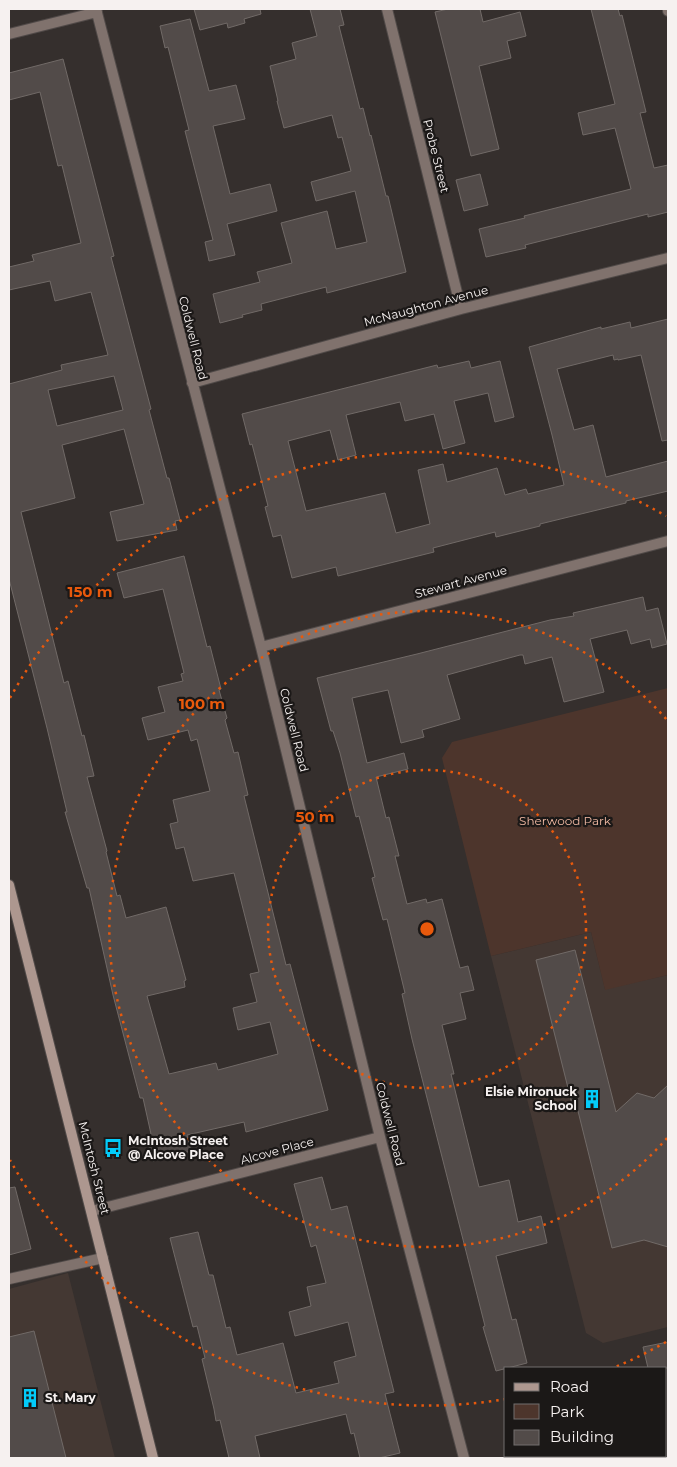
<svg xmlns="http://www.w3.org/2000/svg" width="677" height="1467" font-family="Montserrat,sans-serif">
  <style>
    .built { fill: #443833 }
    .park { fill: #4d352c }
    .building { fill: #524b49; stroke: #716a67; fill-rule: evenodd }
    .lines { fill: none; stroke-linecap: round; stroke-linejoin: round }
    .lane-casing { stroke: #504a48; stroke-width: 12 }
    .street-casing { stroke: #504a48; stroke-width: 12 }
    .secondary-casing { stroke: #504a48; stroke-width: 12 }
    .lane { stroke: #80726d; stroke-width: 10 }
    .street { stroke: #80726d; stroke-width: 10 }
    .secondary { stroke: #ad978f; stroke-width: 10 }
    .ring { fill: none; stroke: #e8590c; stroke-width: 2.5; stroke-dasharray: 2.5 5 }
    .labels { text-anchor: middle; stroke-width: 4.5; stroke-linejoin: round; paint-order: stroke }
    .street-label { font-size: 12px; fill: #f6f1f0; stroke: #1b1817 }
    .park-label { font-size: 12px; fill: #f1b9a3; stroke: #1b1817 }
    .poi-label { font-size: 12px; font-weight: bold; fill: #f6f1f0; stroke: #1b1817; text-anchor: start }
    .centre { fill: #e8590c; stroke: #1b1817; stroke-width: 2.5 }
    .ring-label { font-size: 15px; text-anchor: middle; font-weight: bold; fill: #e8590c; stroke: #1b1817; stroke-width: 4.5; stroke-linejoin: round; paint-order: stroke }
  </style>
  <rect width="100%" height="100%" fill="#352f2d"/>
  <path class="built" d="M 591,932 L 605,989 L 668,975 L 668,1327 L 603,1343 L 586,1333 L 491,956 Z
    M 68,1273 L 115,1458 L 9,1458 L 9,1289 Z"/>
  <path class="park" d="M 668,688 L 668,975 L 605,990 L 591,932 L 491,956 L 442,758 L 452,742 Z"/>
  <path class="building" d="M 194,9 L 260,9 L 261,14 L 244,19 L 245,23 L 228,28 L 227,23 L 200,30 Z
    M 310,9 L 340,9 L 344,25 L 339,26 L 355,89 L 360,109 L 363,108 L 370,136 L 371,135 L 386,196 L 388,196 L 406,272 L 327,293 L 326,287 L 261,304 L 262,310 L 242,315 L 243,317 L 220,323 L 213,294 L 260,282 L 257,272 L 292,263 L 281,223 L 327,211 L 336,249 L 367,242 L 355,191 L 316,201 L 311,182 L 351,171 L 342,137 L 338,138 L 332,115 L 284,128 L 277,101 L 278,101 L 270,66 L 296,59 L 292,43 L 317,36 Z
    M 448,9 L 480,9 L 483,22 L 520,12 L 526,36 L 507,41 L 511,58 L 479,66 L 499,149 L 471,156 L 435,12 Z
    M 591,9 L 618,9 L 620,16 L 622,15 L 646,112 L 640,113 L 654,168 L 668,165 L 668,212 L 648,217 L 648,214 L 525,245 L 526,248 L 486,257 L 479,229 L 525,218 L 524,216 L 631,189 L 615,128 L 583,135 L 578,113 L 615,104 Z
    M 190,19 L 209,91 L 236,85 L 245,119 L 213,126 L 230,194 L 270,184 L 277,211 L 227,224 L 235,255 L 209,261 L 205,242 L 213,240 L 185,131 L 189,130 L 168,47 L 165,48 L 160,26 Z
    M 63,59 L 114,256 L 111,257 L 151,409 L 149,410 L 167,478 L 169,478 L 180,520 L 175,521 L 177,530 L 117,541 L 110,512 L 144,504 L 124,429 L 62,445 L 75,498 L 21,512 L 64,683 L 68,681 L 82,736 L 84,735 L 94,776 L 87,777 L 107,851 L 106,852 L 117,896 L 120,895 L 126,918 L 166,907 L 186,980 L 184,981 L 185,987 L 147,996 L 169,1074 L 216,1063 L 218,1070 L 278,1054 L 270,1022 L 238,1030 L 233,1008 L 257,1002 L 250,974 L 259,972 L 234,873 L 193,881 L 184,847 L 176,849 L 170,824 L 178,822 L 173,800 L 210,791 L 197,739 L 191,741 L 188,730 L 148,740 L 142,718 L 165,712 L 158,687 L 183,681 L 181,674 L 184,673 L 163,589 L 124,598 L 117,573 L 184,556 L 207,647 L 210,646 L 221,689 L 219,690 L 227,718 L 225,720 L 234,753 L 238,752 L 248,795 L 244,796 L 286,965 L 290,964 L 328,1110 L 246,1132 L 244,1122 L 187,1135 L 191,1151 L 153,1161 L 146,1136 L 151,1134 L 143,1098 L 140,1098 L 113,995 L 89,888 L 87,888 L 65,812 L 67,812 L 47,728 L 9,579 L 9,384 L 62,370 L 61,365 L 108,355 L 91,292 L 55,301 L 50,281 L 9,290 L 9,267 L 34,261 L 32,255 L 81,243 L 62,165 L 58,166 L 40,92 L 9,100 L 9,73 ZM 114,376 L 123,410 L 57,426 L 48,390 Z
    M 480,174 L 488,205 L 464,211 L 456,180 Z
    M 668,319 L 668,440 L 662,441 L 641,355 L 618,360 L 618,359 L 614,360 L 613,355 L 557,369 L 574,430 L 593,425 L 606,477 L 668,461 L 668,491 L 626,501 L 626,503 L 540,524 L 540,526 L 496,537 L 495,532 L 433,548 L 434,552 L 338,576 L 336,567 L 292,578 L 281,535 L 273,537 L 265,507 L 268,506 L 252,444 L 250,445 L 242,414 L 437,365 L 438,368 L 469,361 L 471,368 L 500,361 L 514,417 L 495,422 L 488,393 L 454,401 L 465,443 L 443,449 L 434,414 L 405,421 L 400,402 L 346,415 L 356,455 L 338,460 L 330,430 L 288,441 L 306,511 L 385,493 L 396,533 L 430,524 L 418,470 L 443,464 L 447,482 L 497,468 L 505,495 L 526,489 L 528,494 L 564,485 L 552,435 L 529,347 L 601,327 L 601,329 L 630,322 L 631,328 Z
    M 643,597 L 646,611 L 658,608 L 667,644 L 652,648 L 650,639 L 631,644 L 627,630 L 590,639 L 604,692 L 564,702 L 552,657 L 525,664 L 523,655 L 520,655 L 447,675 L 460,719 L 422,730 L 424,737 L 401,743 L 388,690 L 352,698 L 367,763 L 404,753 L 408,769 L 376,777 L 386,818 L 389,817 L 399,856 L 395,856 L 407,904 L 426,899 L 427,903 L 442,899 L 460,968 L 468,966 L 474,990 L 460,993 L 466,1019 L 442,1025 L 454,1074 L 451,1074 L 479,1187 L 509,1180 L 518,1222 L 541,1216 L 547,1243 L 496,1256 L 512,1320 L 516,1319 L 527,1363 L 496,1371 L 483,1327 L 485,1326 L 412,1039 L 402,994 L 405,993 L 387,919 L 383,920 L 372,878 L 375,877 L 359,816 L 356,817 L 340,753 L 333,731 L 331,731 L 317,678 L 417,654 L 550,620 L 574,616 L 573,613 Z
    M 575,950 L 616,1112 L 637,1093 L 654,1098 L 668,1085 L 668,1247 L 644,1240 L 612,1248 L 578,1111 L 574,1112 L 536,960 Z
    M 322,1177 L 331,1210 L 347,1206 L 394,1392 L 385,1394 L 400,1453 L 379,1458 L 360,1458 L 354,1433 L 351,1434 L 346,1414 L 255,1436 L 260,1458 L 229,1458 L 220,1420 L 216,1421 L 214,1409 L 202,1359 L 205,1358 L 197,1326 L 193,1327 L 170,1238 L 198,1232 L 209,1275 L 213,1275 L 226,1328 L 230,1327 L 237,1355 L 283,1343 L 296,1393 L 339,1383 L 334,1362 L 356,1356 L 348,1322 L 295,1336 L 289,1312 L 311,1306 L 307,1287 L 326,1283 L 316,1245 L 311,1247 L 294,1184 Z
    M 15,1187 L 31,1249 L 9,1255 L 9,1188 Z
    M 34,1331 L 66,1458 L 9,1458 L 9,1337 Z
    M 668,1342 L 668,1368 L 648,1368 L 643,1347 Z"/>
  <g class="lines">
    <g class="lane-casing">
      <path id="lane" d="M 9,1279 L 103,1258"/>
    </g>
    <g class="street-casing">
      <path id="street" d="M 96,9 L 261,647 L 380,1137 L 464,1458
        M 387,9 L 461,309
        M 668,9 L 668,11
        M 9,34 L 97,12
        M 192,383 L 461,309 L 668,258
        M 261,647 L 668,541
        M 92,1211 L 380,1137"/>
    </g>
    <g class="secondary-casing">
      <path id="secondary" d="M 9,885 L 153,1458"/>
    </g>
    <use href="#lane" class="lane"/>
    <use href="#street" class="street"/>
    <use href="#secondary" class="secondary"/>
  </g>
  <g class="ring">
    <circle cx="427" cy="929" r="159"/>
    <path d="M667 1138A318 318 0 1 1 667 720"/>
    <path d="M666 1342A477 477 0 0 1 613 1368M506 1399A477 477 0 0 1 10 1160M10 698A477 477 0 0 1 666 516"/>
  </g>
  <defs>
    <g id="building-bare" transform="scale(1.5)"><path d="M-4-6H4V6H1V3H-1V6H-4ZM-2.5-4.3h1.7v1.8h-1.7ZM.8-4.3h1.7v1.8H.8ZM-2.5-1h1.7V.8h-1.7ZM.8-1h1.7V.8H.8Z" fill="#03cbf9" stroke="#1b1817" stroke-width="2.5" paint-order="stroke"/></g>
    <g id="bus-bare" transform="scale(1.5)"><path d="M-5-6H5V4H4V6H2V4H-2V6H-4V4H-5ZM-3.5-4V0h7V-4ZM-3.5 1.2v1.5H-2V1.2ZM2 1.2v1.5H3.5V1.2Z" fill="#03cbf9" stroke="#1b1817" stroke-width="2.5" paint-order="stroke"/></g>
  </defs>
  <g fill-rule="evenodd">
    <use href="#building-bare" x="592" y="1099"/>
    <use href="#bus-bare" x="113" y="1148"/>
    <use href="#building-bare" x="30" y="1398"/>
  </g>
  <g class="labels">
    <g class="street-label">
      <text transform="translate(436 156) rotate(76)" y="4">Probe Street</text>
      <text transform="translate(426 306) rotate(-15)" y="4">McNaughton Avenue</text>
      <text transform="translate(193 338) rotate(76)" y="4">Coldwell Road</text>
      <text transform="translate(461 582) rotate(-15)" y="4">Stewart Avenue</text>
      <text transform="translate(294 730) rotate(76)" y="4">Coldwell Road</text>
      <text transform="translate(390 1124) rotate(76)" y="4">Coldwell Road</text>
      <text transform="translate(277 1151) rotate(-15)" y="4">Alcove Place</text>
      <text transform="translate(94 1168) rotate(76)" y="4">McIntosh Street</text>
    </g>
    <g class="park-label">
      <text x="565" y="825">Sherwood Park</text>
    </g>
    <g class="poi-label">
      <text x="577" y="1096" text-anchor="end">Elsie Mironuck<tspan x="577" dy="14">School</tspan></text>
      <text x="128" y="1145">McIntosh Street<tspan x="128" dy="14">@ Alcove Place</tspan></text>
      <text x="45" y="1402">St. Mary</text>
    </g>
  </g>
  <circle cx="427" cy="929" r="8" class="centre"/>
  <g class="ring-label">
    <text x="90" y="597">150 m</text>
    <text x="202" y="709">100 m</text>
    <text x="315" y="822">50 m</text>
  </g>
  <rect width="677" height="1467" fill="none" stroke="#f6f1f0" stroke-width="20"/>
  <rect x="504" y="1367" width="162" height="90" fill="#1b1817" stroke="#736f6e"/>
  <rect x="514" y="1383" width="25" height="8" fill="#ad978f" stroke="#736f6e"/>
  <text x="550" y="1392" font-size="15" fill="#f6f1f0">Road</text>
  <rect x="514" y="1404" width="25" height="15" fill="#4d352c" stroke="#736f6e"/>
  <text x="550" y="1417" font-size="15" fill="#f6f1f0">Park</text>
  <rect x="514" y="1430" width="25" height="15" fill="#524b49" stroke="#736f6e"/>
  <text x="550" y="1442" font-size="15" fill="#f6f1f0">Building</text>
</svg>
